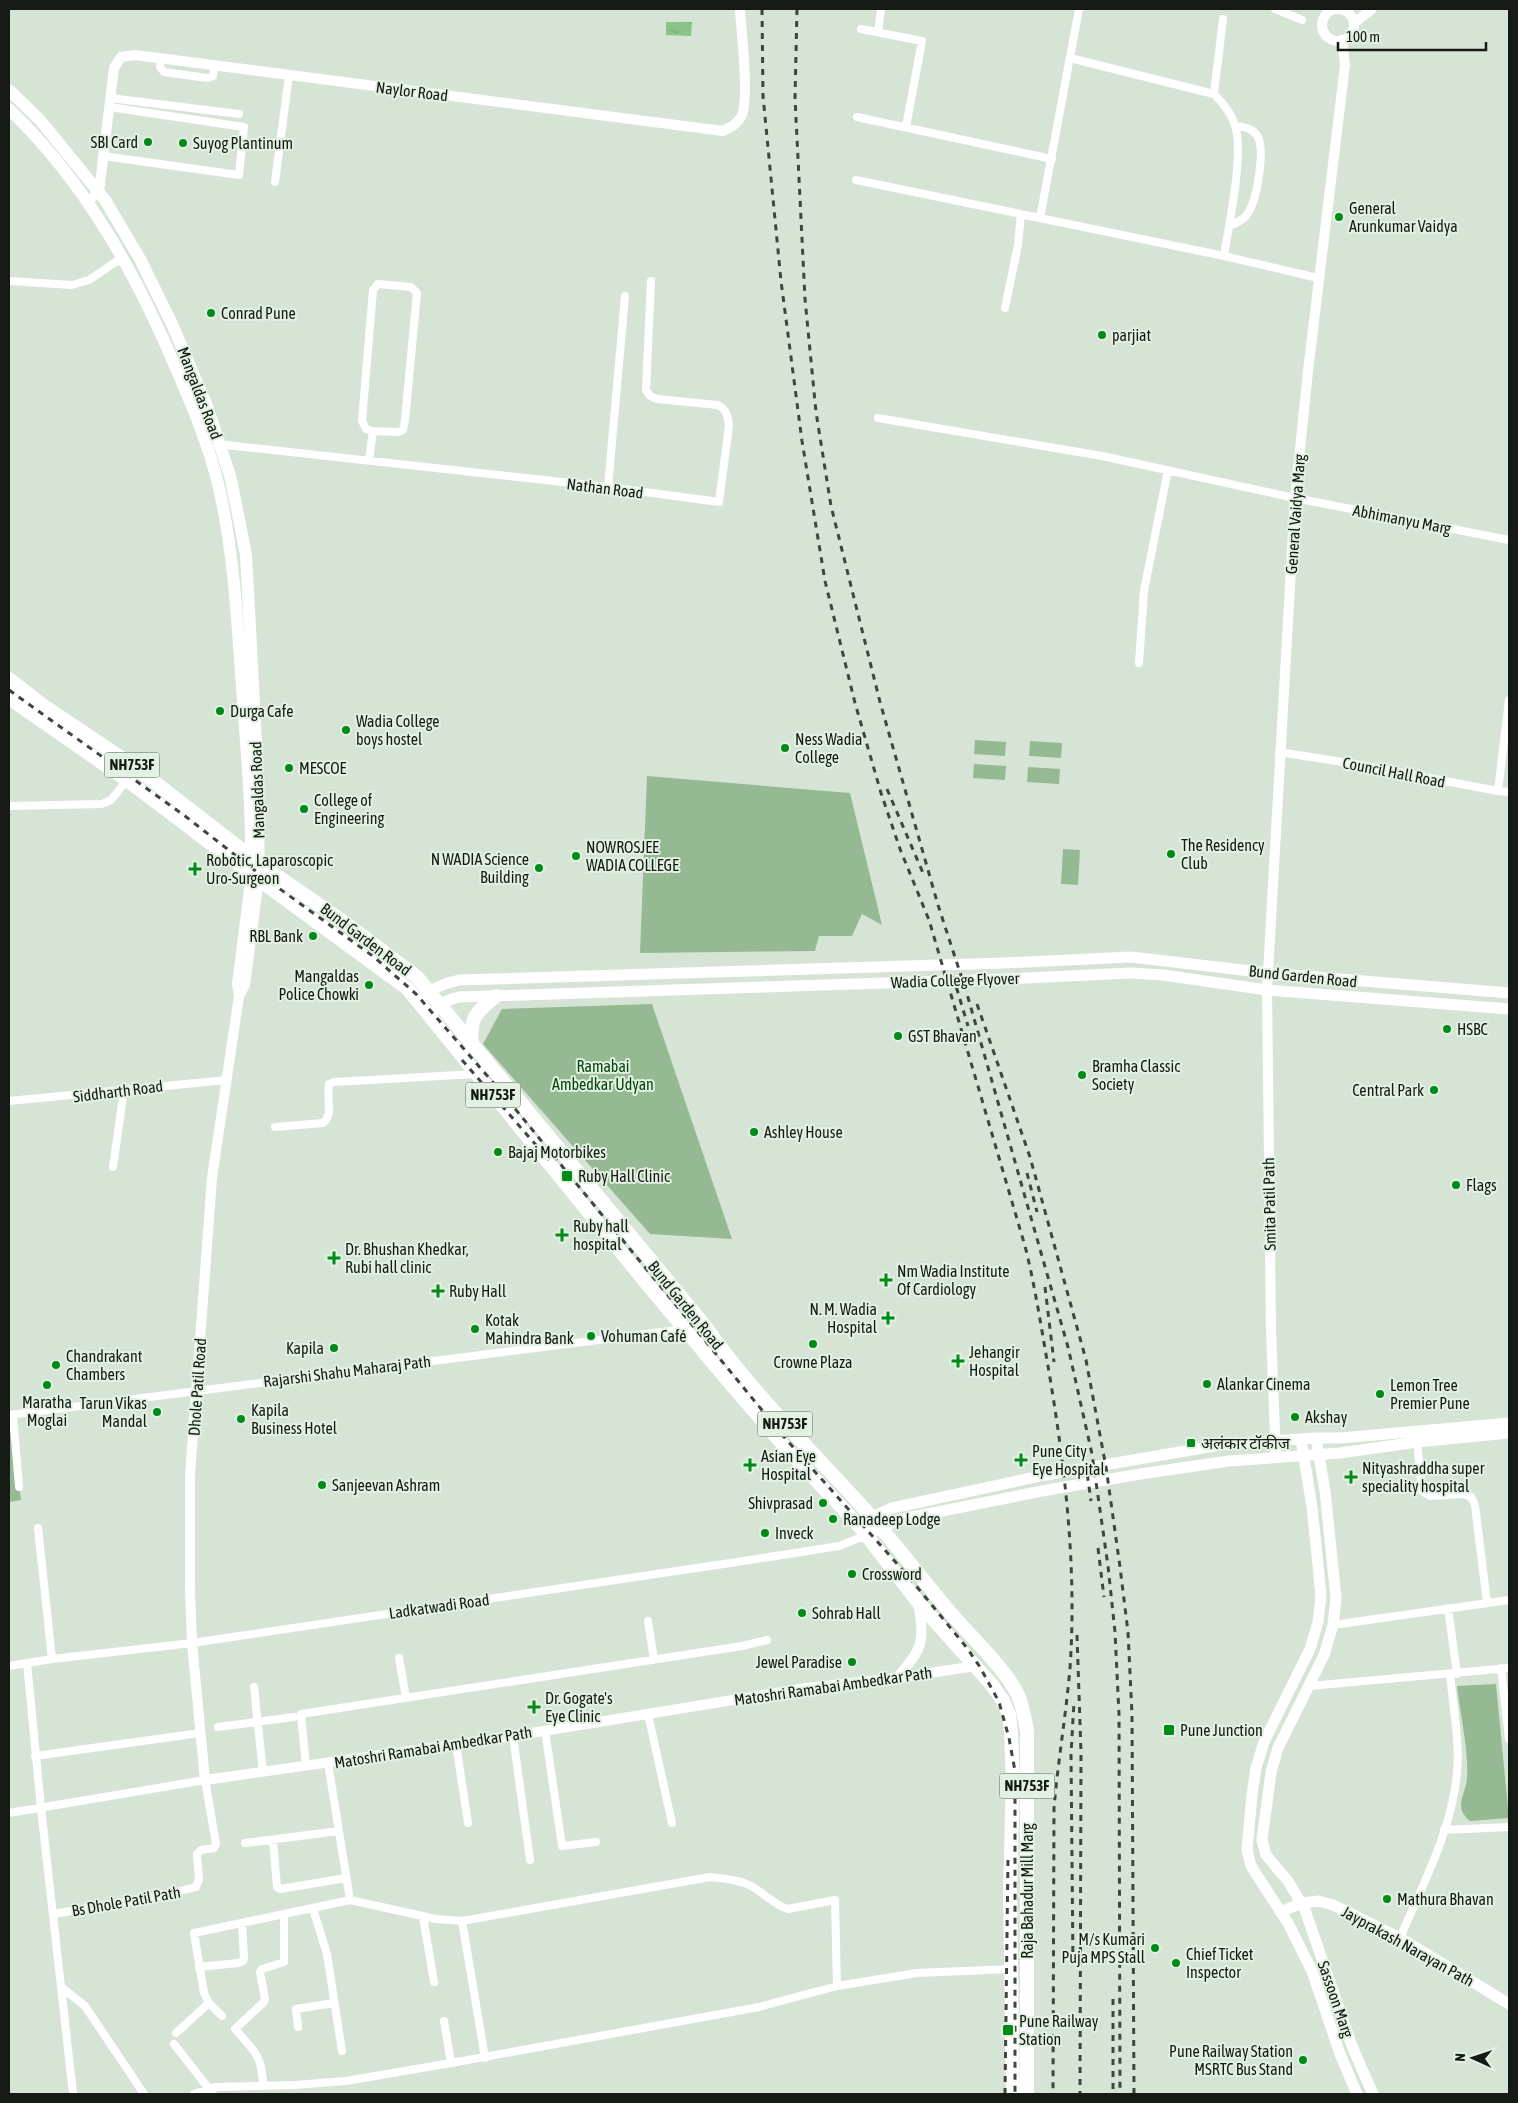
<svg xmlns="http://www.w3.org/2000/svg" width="1518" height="2103" font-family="'Asap Condensed','Noto Sans Devanagari',sans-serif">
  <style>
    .green { fill: #95b993 }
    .water { fill: url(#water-ripples) }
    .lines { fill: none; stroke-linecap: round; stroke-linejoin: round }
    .minor { stroke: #fff; stroke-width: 8 }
    .tertiary { stroke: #fff; stroke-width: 10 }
    .secondary { stroke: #fff; stroke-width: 11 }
    .primary { stroke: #fff; stroke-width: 12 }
    .trunk { stroke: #fff; stroke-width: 14 }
    .rail { stroke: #3f463f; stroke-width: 3; stroke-dasharray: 6 6; stroke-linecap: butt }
    .poi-dot { fill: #008b18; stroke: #e3f1e3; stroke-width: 2 }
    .labels { text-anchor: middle; stroke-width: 4; stroke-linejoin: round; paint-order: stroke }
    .shield { fill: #e3f1e3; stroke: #535a53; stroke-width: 1 }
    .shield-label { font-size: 15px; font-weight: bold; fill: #151a15 }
    .street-label { font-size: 16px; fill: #151a15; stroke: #e3f1e3 }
    .poi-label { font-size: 16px; fill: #151a15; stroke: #e3f1e3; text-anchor: start }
    .park-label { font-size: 16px; fill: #05470c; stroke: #e3f1e3 }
  </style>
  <defs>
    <pattern id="water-ripples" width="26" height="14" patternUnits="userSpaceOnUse" patternTransform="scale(1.25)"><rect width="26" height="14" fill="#89c487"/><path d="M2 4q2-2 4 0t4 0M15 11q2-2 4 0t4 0" fill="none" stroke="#75a874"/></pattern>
  </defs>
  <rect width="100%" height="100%" fill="#d6e4d6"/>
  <path class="green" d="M 975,740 L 1006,742 L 1005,756 L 974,754 Z
    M 1030,741 L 1062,743 L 1061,758 L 1029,756 Z
    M 974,764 L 1006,766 L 1005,780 L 973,778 Z
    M 1028,767 L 1060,769 L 1059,784 L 1027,782 Z
    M 647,776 L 850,793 L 882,925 L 862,914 L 852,936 L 819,936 L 815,951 L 640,953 Z
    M 1063,849 L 1080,850 L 1078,885 L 1061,884 Z
    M 652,1004 L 732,1239 L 650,1234 L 483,1044 L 502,1009 Z
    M 12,1432 L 21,1500 L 9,1502 L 9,1433 Z
    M 1496,1684 L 1509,1818 L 1470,1821 C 1453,1807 1465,1796 1467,1779 C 1469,1751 1460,1714 1457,1686 Z"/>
  <path class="water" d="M 666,22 L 692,22 L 691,36 L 666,35 Z"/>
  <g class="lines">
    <path class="minor" d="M 1275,9 L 1302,20
      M 861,29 L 922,41 L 906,127
      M 878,32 L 881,9
      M 1070,58 L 1214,94 C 1224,104 1233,115 1236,129 C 1243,159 1229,224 1224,256
      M 161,59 L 160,67 L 164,72 L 207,78 L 213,76 L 215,65
      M 1214,94 L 1223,19
      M 110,98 L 239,114
      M 857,117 L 1052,159
      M 103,156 L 239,175 L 244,127 L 109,107
      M 856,180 L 1224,256 L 1318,278
      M 275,182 L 289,75
      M 1040,218 L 1079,9
      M 1229,226 C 1236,223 1244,220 1248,213 C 1257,200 1265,151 1258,137 C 1253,128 1245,127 1235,126
      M 9,281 L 72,285 L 89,280 L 123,257
      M 378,284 L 411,287 L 417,293 L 405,420 L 403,430 L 399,432 L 373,431 L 366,429 L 362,421 L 373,290 Z
      M 1005,308 L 1018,245 L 1021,214
      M 878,418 L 1102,456 L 1295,498 L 1509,540
      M 217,444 L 608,487 L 719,502 L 729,426 C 728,416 727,410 718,405 L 657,399 L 650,396 L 646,390 L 651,281
      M 369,460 L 373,431
      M 608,487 L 625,296
      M 1139,663 L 1144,591 L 1168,470
      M 1279,752 L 1355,764 L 1498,791 L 1509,792
      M 1498,791 L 1509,700
      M 9,806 L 102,804 L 111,800 L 127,780
      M 9,1101 L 227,1080
      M 275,1127 L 323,1123 C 334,1115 326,1097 329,1084 L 334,1082 L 476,1074 L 487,1064
      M 113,1167 L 124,1090
      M 9,1415 L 685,1329
      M 13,1415 L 19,1487
      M 1417,1442 L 1422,1491 L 1430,1496 L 1464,1494 L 1471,1497 L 1475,1505 L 1487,1603
      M 38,1528 L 52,1659
      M 1448,1608 L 1457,1674
      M 648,1621 L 654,1660
      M 1333,1625 L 1509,1600
      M 399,1658 L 406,1698
      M 27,1663 L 41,1808 L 73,2094
      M 9,1666 L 52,1659 L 192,1643 L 737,1562 L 839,1546 L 867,1535
      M 1501,1668 L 1509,1739
      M 1309,1686 L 1509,1668
      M 254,1687 L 263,1772
      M 648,1714 L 672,1823
      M 218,1727 L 294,1717
      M 545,1730 L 562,1846 L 596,1842
      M 513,1736 L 530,1860
      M 456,1744 L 468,1823
      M 35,1756 L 200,1733
      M 328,1763 L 350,1900
      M 306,1766 L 301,1714 L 742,1646 L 767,1640
      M 9,1813 L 205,1780 L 216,1844 L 214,1848 L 201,1850 L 197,1854 L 199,1879 L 196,1887 L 161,1896 L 53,1914
      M 1444,1830 L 1509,1827
      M 273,1840 L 277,1887 L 280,1889 L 346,1878
      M 245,1843 L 339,1831
      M 313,1909 L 327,1954 L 342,2051
      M 423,1917 L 434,1982
      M 462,1921 L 485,2058
      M 1400,1938 C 1422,1886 1452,1830 1457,1773 C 1460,1741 1453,1707 1450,1674
      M 199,1967 L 238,1963 L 243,1961 L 244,1958 L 242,1923
      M 61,1987 L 85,2006 L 144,2094
      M 222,2016 L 209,2003 L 204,1993 L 194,1933 L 350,1900 L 436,1919 L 462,1921 L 710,1877 C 724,1879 738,1879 751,1886 C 764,1893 774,1905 788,1909 L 835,1900 L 837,1986
      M 444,2021 L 451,2063
      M 298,2027 L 296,2009 L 334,2003
      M 176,2033 L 209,2003
      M 174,2044 L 213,2094
      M 263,2084 C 262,2055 254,2051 235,2029 L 264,2002 L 265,1999 L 260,1972 L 262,1969 L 284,1962 L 284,1915
      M 194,2094 L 215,2087 L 294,2085 L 346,2081 L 451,2063 L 759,2007 L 837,1986 L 917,1973 L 1012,1969"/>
    <path class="tertiary" d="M1322 25a16 16 0 1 1 32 0a16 16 0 1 1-32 0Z
      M 1354,23 L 1372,9
      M 88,201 L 99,192 L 114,68 L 121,57 L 135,55 L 723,131 C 731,127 737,124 741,117 C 750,101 741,30 740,9
      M 251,874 L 237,984 L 239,996 L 212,1178 L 190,1475 L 190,1590 L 192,1643 L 205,1780 L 513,1736 L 806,1688 L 897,1678 L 976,1666
      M 239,996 L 245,985 L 259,879
      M 1276,1458 L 1271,1331 L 1267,990 L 1295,498 L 1308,371 L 1345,65 L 1342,40
      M 897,1678 C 923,1647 925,1644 918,1603"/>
    <path class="secondary" d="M 417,1000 C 431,989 442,984 459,980 L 1004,963 L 1131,957 L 1268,973 L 1509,993
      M 435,1011 L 446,1001 L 459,997 L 1005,979 L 1131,973 L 1163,975 L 1267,990 L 1509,1009
      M 1316,1438 L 1325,1491 L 1336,1598 L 1333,1625 L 1324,1655 L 1278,1748 L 1271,1772 L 1262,1840 L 1266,1855 L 1288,1881 L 1305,1910 L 1352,2046 L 1373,2094
      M 1301,1439 L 1312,1507 L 1318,1565 L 1321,1596 L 1318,1622 L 1310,1649 L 1264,1742 L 1256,1768 L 1252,1795 L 1247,1850 L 1251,1866 L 1288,1923 L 1312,1971 L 1340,2054 L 1357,2094
      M 860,1527 L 872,1517 L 892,1508 L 1040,1476 L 1226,1444 L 1316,1438 L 1341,1438 L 1509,1423
      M 867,1535 L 897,1520 L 1042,1491 L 1140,1474 L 1229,1461 L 1340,1453 L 1417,1442 L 1509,1433
      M 1280,1912 L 1302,1903 L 1318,1901 L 1333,1905 L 1400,1938 L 1509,2004"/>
    <path class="primary" d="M 9,90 L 40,120 L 105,200 L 140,259 L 172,324 L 207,406 L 231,479 L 246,555 L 256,742 L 259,871
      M 9,109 C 86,183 137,275 178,373 C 193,408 209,446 218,484 C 234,551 237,619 242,687 C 246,746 252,805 251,863"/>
    <path class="trunk" d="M 9,679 L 41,704 L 135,767 L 260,864 L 348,925 L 417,977 L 705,1326 C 750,1390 806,1445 859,1503 C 890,1537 918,1574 948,1610 C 968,1634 1005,1668 1018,1695 C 1023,1707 1025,1719 1027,1731 L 1027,2094
      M 9,698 L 127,780 L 251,874 L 407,988 L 643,1279 L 729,1382 L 785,1447 L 860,1527 L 918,1602 L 992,1685 L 1003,1701 L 1009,1715 L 1011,1733 L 1013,1780 L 1010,1893 L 1013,2094
      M 472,1046 C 469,1018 476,1012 496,996"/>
    <path class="rail" d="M 762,9 L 763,96 L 781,281 L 802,441 L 825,581 L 855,703 L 881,793 L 900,849 L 929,920 L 1025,1246 C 1035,1286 1041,1326 1048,1366 C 1065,1466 1077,1567 1070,1668 C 1066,1715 1058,1761 1054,1808 L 1053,2094
      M 797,9 L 795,98 L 805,299 L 816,412 L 831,506 L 880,702 L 938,905 L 967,994 L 1068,1347 L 1092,1454 L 1108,1566 L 1115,1632 L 1119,1714 L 1120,2094
      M 9,690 L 185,816 L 262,876 L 374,957 L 416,994 L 503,1094 L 784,1437 L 908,1576 L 967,1648 L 980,1667 L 999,1702 L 1009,1738 L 1015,1771 L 1015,2094
      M 887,789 L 923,873
      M 953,976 L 968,1026
      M 977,1004 L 1030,1157 L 1086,1360 L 1106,1467 L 1120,1567 L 1128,1632 L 1132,1714 L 1134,2094
      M 462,1060 L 549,1160
      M 1027,1173 L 1037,1212
      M 1045,1287 L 1054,1362
      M 1084,1451 L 1091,1501
      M 1098,1548 L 1104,1597
      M 1077,1635 L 1081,1753 L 1080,2094
      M 1073,1964 L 1071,1754 L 1074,1702
      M 1113,1999 L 1113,2094
      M 1005,2094 L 1008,1857"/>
  </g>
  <g class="poi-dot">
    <circle cx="148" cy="142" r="5"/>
    <circle cx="183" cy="143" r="5"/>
    <circle cx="1339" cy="217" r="5"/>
    <circle cx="211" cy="313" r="5"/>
    <circle cx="1102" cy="335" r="5"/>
    <circle cx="220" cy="711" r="5"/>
    <circle cx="346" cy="730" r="5"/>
    <circle cx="785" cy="748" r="5"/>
    <circle cx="289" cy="768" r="5"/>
    <circle cx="304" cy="809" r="5"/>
    <circle cx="1171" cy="854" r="5"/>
    <circle cx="576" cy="856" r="5"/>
    <circle cx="539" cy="868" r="5"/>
    <path d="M192.5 861.5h5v5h5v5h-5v5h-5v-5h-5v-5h5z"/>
    <circle cx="313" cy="936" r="5"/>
    <circle cx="369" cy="985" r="5"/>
    <circle cx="1447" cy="1029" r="5"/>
    <circle cx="898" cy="1036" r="5"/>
    <circle cx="1082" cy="1075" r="5"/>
    <circle cx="1434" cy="1090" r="5"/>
    <circle cx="754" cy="1132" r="5"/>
    <circle cx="498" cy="1152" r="5"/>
    <rect x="561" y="1170" width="12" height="12" rx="2.5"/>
    <circle cx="1456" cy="1185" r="5"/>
    <path d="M559.5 1227.5h5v5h5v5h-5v5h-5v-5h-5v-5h5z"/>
    <path d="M331.5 1250.5h5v5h5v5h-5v5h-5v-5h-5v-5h5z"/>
    <path d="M883.5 1272.5h5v5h5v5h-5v5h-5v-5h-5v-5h5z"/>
    <path d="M435.5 1283.5h5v5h5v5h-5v5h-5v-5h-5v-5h5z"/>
    <path d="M885.5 1310.5h5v5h5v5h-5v5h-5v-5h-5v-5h5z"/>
    <circle cx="475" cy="1329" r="5"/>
    <circle cx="591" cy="1336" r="5"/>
    <circle cx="813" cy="1344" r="5"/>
    <circle cx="334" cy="1348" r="5"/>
    <path d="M955.5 1353.5h5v5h5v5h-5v5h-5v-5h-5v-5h5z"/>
    <circle cx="56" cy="1365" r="5"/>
    <circle cx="1207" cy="1384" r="5"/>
    <circle cx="47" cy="1385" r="5"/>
    <circle cx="1380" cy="1394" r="5"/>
    <circle cx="157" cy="1412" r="5"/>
    <circle cx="1295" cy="1417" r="5"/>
    <circle cx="241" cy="1419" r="5"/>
    <rect x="1186" y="1438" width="10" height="10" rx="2.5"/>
    <path d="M1018.5 1452.5h5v5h5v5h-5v5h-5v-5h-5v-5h5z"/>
    <path d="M747.5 1457.5h5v5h5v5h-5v5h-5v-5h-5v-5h5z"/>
    <path d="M1348.5 1469.5h5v5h5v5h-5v5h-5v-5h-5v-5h5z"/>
    <circle cx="322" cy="1485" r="5"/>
    <circle cx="823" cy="1503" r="5"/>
    <circle cx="833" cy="1519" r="5"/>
    <circle cx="765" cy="1533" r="5"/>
    <circle cx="852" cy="1574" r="5"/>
    <circle cx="802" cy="1613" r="5"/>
    <circle cx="852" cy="1662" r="5"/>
    <path d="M531.5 1699.5h5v5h5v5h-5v5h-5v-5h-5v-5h5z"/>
    <rect x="1163" y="1724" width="12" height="12" rx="2.5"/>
    <circle cx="1387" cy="1899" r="5"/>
    <circle cx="1155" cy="1948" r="5"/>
    <circle cx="1176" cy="1963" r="5"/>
    <rect x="1002" y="2024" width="12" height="12" rx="2.5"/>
    <circle cx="1303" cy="2060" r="5"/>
  </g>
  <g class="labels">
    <g class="shield">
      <rect x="104.5" y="752.5" width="55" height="25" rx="4"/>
      <rect x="465.5" y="1082.5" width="55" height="25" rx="4"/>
      <rect x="757.5" y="1411.5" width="55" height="25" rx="4"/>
      <rect x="999.5" y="1773.5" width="55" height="25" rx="4"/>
    </g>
    <g class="shield-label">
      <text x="132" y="770">NH753F</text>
      <text x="493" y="1100">NH753F</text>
      <text x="785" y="1429">NH753F</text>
      <text x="1027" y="1791">NH753F</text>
    </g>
    <g class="street-label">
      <text transform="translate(412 91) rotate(7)" y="6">Naylor Road</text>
      <text transform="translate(200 393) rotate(69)" y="6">Mangaldas Road</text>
      <text transform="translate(605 488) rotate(7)" y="6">Nathan Road</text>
      <text transform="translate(1295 514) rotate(-86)" y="6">General Vaidya Marg</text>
      <text transform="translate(1402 519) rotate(11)" y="6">Abhimanyu Marg</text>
      <text transform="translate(1394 772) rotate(11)" y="6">Council Hall Road</text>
      <text transform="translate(257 790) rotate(-92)" y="6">Mangaldas Road</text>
      <text transform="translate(366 939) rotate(37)" y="6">Bund Garden Road</text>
      <text transform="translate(1303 976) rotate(6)" y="6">Bund Garden Road</text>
      <text transform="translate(955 980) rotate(-2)" y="6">Wadia College Flyover</text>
      <text transform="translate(118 1091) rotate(-7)" y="6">Siddharth Road</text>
      <text transform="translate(1269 1204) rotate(-91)" y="6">Smita Patil Path</text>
      <text transform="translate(686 1305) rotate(51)" y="6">Bund Garden Road</text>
      <text transform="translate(347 1371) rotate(-7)" y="6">Rajarshi Shahu Maharaj Path</text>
      <text transform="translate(197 1387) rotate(-86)" y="6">Dhole Patil Road</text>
      <text transform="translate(439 1606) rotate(-8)" y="6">Ladkatwadi Road</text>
      <text transform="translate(833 1686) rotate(-8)" y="6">Matoshri Ramabai Ambedkar Path</text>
      <text transform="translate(433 1747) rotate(-9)" y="6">Matoshri Ramabai Ambedkar Path</text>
      <text transform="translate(1027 1891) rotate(-90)" y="6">Raja Bahadur Mill Marg</text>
      <text transform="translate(126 1901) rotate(-10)" y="6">Bs Dhole Patil Path</text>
      <text transform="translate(1408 1946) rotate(29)" y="6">Jayprakash Narayan Path</text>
      <text transform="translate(1336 1999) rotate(71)" y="6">Sassoon Marg</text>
    </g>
    <g class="poi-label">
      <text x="138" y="148" text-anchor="end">SBI Card</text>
      <text x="193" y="149">Suyog Plantinum</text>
      <text x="1349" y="214">General<tspan x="1349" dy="18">Arunkumar Vaidya</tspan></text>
      <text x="221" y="319">Conrad Pune</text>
      <text x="1112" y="341">parjiat</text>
      <text x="230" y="717">Durga Cafe</text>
      <text x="356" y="727">Wadia College<tspan x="356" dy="18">boys hostel</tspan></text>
      <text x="795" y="745">Ness Wadia<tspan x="795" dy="18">College</tspan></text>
      <text x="299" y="774">MESCOE</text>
      <text x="314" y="806">College of<tspan x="314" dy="18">Engineering</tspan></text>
      <text x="1181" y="851">The Residency<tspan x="1181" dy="18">Club</tspan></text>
      <text x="586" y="853">NOWROSJEE<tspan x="586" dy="18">WADIA COLLEGE</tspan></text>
      <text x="529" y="865" text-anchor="end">N WADIA Science<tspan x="529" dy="18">Building</tspan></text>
      <text x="206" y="866">Robotic, Laparoscopic<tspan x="206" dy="18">Uro-Surgeon</tspan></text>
      <text x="303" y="942" text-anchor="end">RBL Bank</text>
      <text x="359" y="982" text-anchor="end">Mangaldas<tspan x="359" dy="18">Police Chowki</tspan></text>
      <text x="1457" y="1035">HSBC</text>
      <text x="908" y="1042">GST Bhavan</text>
      <text x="1092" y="1072">Bramha Classic<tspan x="1092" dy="18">Society</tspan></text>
      <text x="1424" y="1096" text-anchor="end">Central Park</text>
      <text x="764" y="1138">Ashley House</text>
      <text x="508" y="1158">Bajaj Motorbikes</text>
      <text x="578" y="1182">Ruby Hall Clinic</text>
      <text x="1466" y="1191">Flags</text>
      <text x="573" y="1232">Ruby hall<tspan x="573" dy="18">hospital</tspan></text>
      <text x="345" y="1255">Dr. Bhushan Khedkar,<tspan x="345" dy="18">Rubi hall clinic</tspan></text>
      <text x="897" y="1277">Nm Wadia Institute<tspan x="897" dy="18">Of Cardiology</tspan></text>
      <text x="449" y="1297">Ruby Hall</text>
      <text x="877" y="1315" text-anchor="end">N. M. Wadia<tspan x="877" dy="18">Hospital</tspan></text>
      <text x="485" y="1326">Kotak<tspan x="485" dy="18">Mahindra Bank</tspan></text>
      <text x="601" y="1342">Vohuman Café</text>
      <text x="324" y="1354" text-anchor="end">Kapila</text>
      <text x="969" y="1358">Jehangir<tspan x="969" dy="18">Hospital</tspan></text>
      <text x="66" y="1362">Chandrakant<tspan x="66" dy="18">Chambers</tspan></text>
      <text x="813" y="1368" text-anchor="middle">Crowne Plaza</text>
      <text x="1217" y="1390">Alankar Cinema</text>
      <text x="1390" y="1391">Lemon Tree<tspan x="1390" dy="18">Premier Pune</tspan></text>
      <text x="47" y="1408" text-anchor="middle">Maratha<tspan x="47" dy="18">Moglai</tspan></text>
      <text x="147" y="1409" text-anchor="end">Tarun Vikas<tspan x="147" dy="18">Mandal</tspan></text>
      <text x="251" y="1416">Kapila<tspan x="251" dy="18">Business Hotel</tspan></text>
      <text x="1305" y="1423">Akshay</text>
      <text x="1201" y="1449">अलंकार टॉकीज</text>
      <text x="1032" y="1457">Pune City<tspan x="1032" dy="18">Eye Hospital</tspan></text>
      <text x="761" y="1462">Asian Eye<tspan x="761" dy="18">Hospital</tspan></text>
      <text x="1362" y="1474">Nityashraddha super<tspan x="1362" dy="18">speciality hospital</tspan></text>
      <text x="332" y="1491">Sanjeevan Ashram</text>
      <text x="813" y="1509" text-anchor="end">Shivprasad</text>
      <text x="843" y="1525">Ranadeep Lodge</text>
      <text x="775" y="1539">Inveck</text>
      <text x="862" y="1580">Crossword</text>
      <text x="812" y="1619">Sohrab Hall</text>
      <text x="842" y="1668" text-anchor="end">Jewel Paradise</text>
      <text x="545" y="1704">Dr. Gogate's<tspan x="545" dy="18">Eye Clinic</tspan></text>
      <text x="1180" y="1736">Pune Junction</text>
      <text x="1397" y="1905">Mathura Bhavan</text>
      <text x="1145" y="1945" text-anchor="end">M/s Kumari<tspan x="1145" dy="18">Puja MPS Stall</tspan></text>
      <text x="1186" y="1960">Chief Ticket<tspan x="1186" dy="18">Inspector</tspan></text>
      <text x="1019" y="2027">Pune Railway<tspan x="1019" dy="18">Station</tspan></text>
      <text x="1293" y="2057" text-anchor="end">Pune Railway Station<tspan x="1293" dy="18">MSRTC Bus Stand</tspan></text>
    </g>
    <g class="park-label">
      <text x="603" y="1072">Ramabai<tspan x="603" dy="18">Ambedkar Udyan</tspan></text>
    </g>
  </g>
  <rect width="1518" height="2103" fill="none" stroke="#151a15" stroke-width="20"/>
  <g transform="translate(1473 2058) rotate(273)" stroke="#e3f1e3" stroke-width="4" paint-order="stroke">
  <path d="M0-4L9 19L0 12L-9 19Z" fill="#151a15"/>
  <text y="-8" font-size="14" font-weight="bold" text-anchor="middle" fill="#151a15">N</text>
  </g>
  <path d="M1338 42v8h148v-8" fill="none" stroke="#151a15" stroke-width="2.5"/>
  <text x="1346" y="42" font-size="15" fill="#151a15" stroke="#e3f1e3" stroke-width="4" paint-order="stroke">100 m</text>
</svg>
